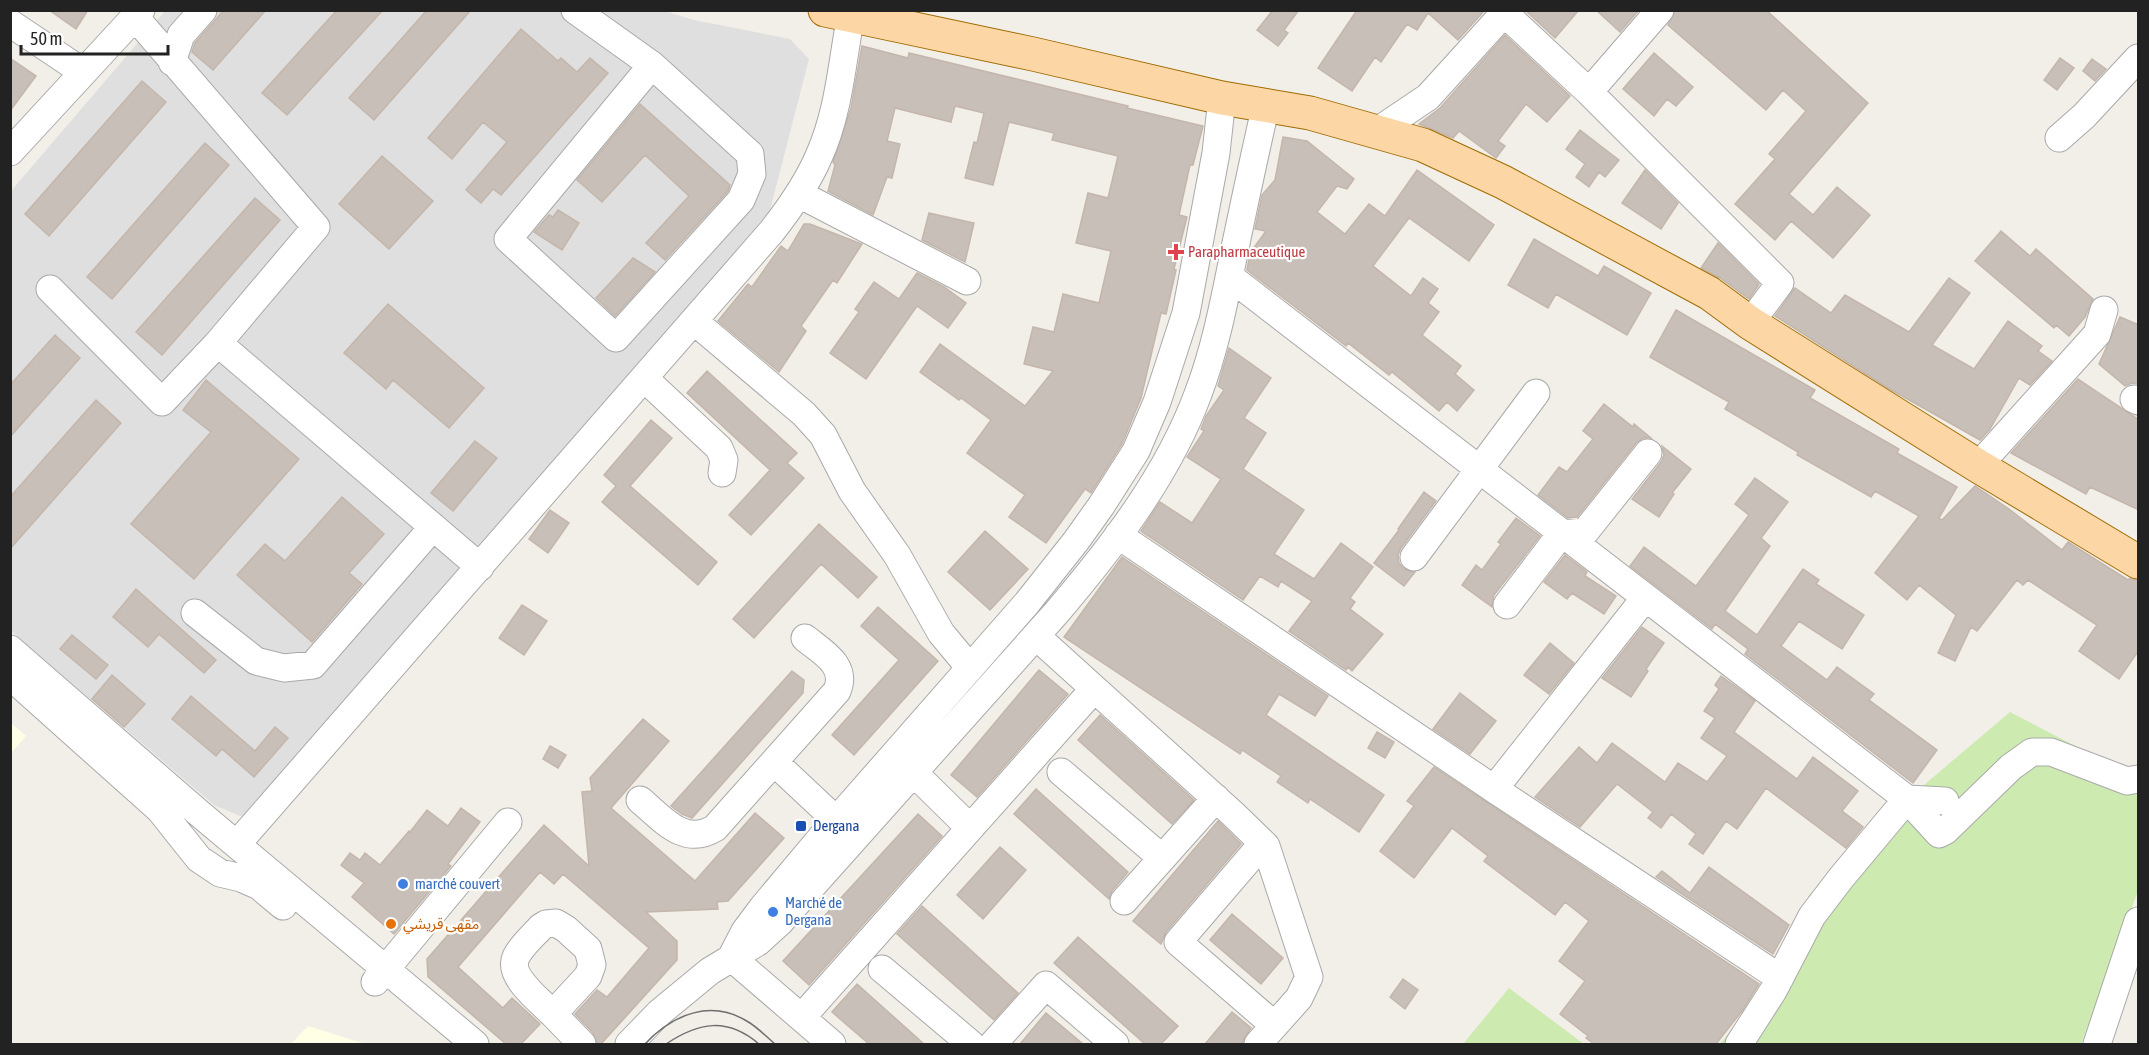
<svg xmlns="http://www.w3.org/2000/svg" width="2149" height="1055" font-family="'Asap Condensed','Noto Sans Arabic',sans-serif">
  <style>
    .residential { fill: #e0dfdf }
    .education { fill: #ffffe5 }
    .grass { fill: #cdebb0 }
    .building { fill: #c7bfb8; stroke: #c4b6ab; stroke-width: 1.5 }
    .lines { fill: none; stroke-linecap: round; stroke-linejoin: round }
    .minor-casing { stroke: #a9a9a9; stroke-width: 29 }
    .major-casing { stroke: #a06b00; stroke-width: 35 }
    .minor { stroke: #fff; stroke-width: 27 }
    .major { stroke: #fcd6a4; stroke-width: 33 }
    .tram { stroke: #707070; stroke-width: 1.5 }
    .health-dot { fill: #e0444e; stroke: #fff; stroke-width: 2 }
    .transit-dot { fill: #1a4fb4; stroke: #fff; stroke-width: 2 }
    .shop-dot { fill: #3f7fe0; stroke: #fff; stroke-width: 2 }
    .food-dot { fill: #e8710a; stroke: #fff; stroke-width: 2 }
    .labels { text-anchor: middle; stroke-width: 4.5; stroke-linejoin: round; paint-order: stroke }
    .health-label { font-size: 15px; fill: #be3a42; stroke: #fff; text-anchor: start }
    .transit-label { font-size: 15px; fill: #164399; stroke: #fff; text-anchor: start }
    .shop-label { font-size: 15px; fill: #366cbe; stroke: #fff; text-anchor: start }
    .food-label { font-size: 15px; fill: #c56008; stroke: #fff; text-anchor: start }
  </style>
  <rect width="100%" height="100%" fill="#f2efe9"/>
  <path class="residential" d="M 165,11 L 664,11 L 694,20 L 790,39 L 809,59 L 769,214 L 245,818 L 214,805 L 11,631 L 11,191 Z"/>
  <path class="education" d="M 11,723 L 26,736 L 11,753 Z
    M 308,1026 L 365,1044 L 291,1044 Z"/>
  <path class="grass" d="M 2010,712 L 2131,775 L 2138,765 L 2138,891 L 2081,1044 L 1720,1044 L 1764,990 L 1793,938 L 1809,895 L 1918,790 Z
    M 1509,988 L 1584,1044 L 1463,1044 Z"/>
  <path class="building" d="M 49,10 L 88,10 L 76,29 Z
    M 224,10 L 266,10 L 213,70 L 192,52 L 195,43 Z
    M 337,10 L 383,10 L 287,115 L 262,93 Z
    M 427,10 L 471,10 L 374,120 L 349,98 Z
    M 1273,10 L 1299,10 L 1284,30 L 1288,33 L 1278,46 L 1257,30 Z
    M 1357,10 L 1485,10 L 1458,40 L 1428,13 L 1417,30 L 1407,24 L 1381,62 L 1375,57 L 1352,91 L 1318,68 Z
    M 1525,10 L 1579,10 L 1555,38 Z
    M 1596,10 L 1639,10 L 1620,32 Z
    M 1675,10 L 1766,10 L 1868,103 L 1789,194 L 1813,215 L 1837,187 L 1870,215 L 1833,258 L 1791,221 L 1775,240 L 1735,204 L 1775,159 L 1769,154 L 1806,111 L 1783,90 L 1766,110 L 1668,25 Z
    M 521,29 L 558,61 L 561,58 L 577,72 L 590,58 L 608,73 L 501,195 L 493,189 L 481,203 L 466,190 L 507,142 L 483,122 L 452,159 L 428,138 Z
    M 1505,35 L 1570,96 L 1547,122 L 1526,104 L 1498,141 L 1505,146 L 1496,158 L 1459,131 L 1453,138 L 1419,124 L 1440,108 Z
    M 862,46 L 908,58 L 909,53 L 1128,106 L 1127,108 L 1203,126 L 1193,165 L 1190,165 L 1179,215 L 1187,217 L 1174,269 L 1176,270 L 1166,314 L 1161,313 L 1141,398 L 1122,444 L 1091,493 L 1085,489 L 1046,543 L 1009,517 L 1025,495 L 967,453 L 991,420 L 961,398 L 959,400 L 920,372 L 940,344 L 1025,406 L 1053,371 L 1024,364 L 1033,327 L 1054,332 L 1063,294 L 1099,303 L 1111,251 L 1076,243 L 1088,193 L 1108,198 L 1118,156 L 1052,140 L 1054,133 L 1009,122 L 993,185 L 965,178 L 974,142 L 977,143 L 984,113 L 955,106 L 951,122 L 895,108 L 887,141 L 900,144 L 892,178 L 887,177 L 873,215 L 828,191 L 835,165 L 833,162 L 851,108 Z
    M 1654,53 L 1693,87 L 1676,106 L 1667,99 L 1654,116 L 1623,89 Z
    M 10,58 L 36,76 L 10,111 Z
    M 2060,58 L 2074,68 L 2057,90 L 2044,80 Z
    M 2092,59 L 2106,69 L 2095,81 L 2083,71 Z
    M 142,81 L 166,102 L 49,236 L 25,214 Z
    M 640,104 L 730,185 L 728,191 L 665,260 L 646,243 L 689,196 L 645,155 L 602,202 L 577,180 Z
    M 1580,130 L 1619,160 L 1605,177 L 1599,172 L 1589,187 L 1576,177 L 1585,164 L 1566,149 Z
    M 1283,137 L 1307,141 L 1354,179 L 1347,189 L 1337,186 L 1317,212 L 1345,234 L 1369,204 L 1385,216 L 1417,170 L 1494,225 L 1469,261 L 1409,218 L 1373,266 L 1411,296 L 1423,278 L 1438,289 L 1428,303 L 1439,312 L 1422,335 L 1461,366 L 1455,374 L 1474,390 L 1457,411 L 1447,402 L 1439,411 L 1392,372 L 1389,375 L 1348,343 L 1346,346 L 1247,270 L 1250,253 L 1266,231 L 1255,229 L 1262,195 L 1275,180 Z
    M 205,143 L 229,165 L 112,299 L 87,277 Z
    M 382,156 L 433,201 L 389,249 L 339,204 Z
    M 1645,170 L 1678,203 L 1661,229 L 1622,203 Z
    M 255,198 L 280,220 L 162,355 L 136,332 Z
    M 558,210 L 579,223 L 562,250 L 534,232 L 549,215 L 553,217 Z
    M 929,213 L 974,223 L 965,262 L 922,240 Z
    M 804,224 L 810,224 L 862,244 L 837,283 L 833,280 L 801,326 L 806,331 L 779,372 L 718,321 L 748,284 L 752,287 L 781,246 L 788,251 Z
    M 2001,231 L 2030,256 L 2036,249 L 2093,299 L 2085,317 L 2069,336 L 2056,325 L 2054,328 L 1975,261 Z
    M 1534,239 L 1598,276 L 1604,266 L 1651,293 L 1627,335 L 1556,294 L 1548,308 L 1508,285 Z
    M 1718,243 L 1759,284 L 1749,299 L 1720,278 L 1701,268 Z
    M 633,258 L 655,272 L 615,316 L 596,298 Z
    M 917,273 L 944,287 L 966,303 L 948,328 L 917,306 L 866,379 L 830,353 L 859,312 L 855,309 L 874,282 L 899,299 Z
    M 1949,278 L 1970,293 L 1932,345 L 1974,369 L 2008,321 L 2042,346 L 2038,351 L 2052,361 L 2030,385 L 2019,378 L 1990,429 L 1980,440 L 1888,388 L 1775,316 L 1795,288 L 1831,313 L 1845,295 L 1909,332 Z
    M 388,304 L 484,388 L 449,428 L 393,380 L 386,389 L 344,353 Z
    M 1676,310 L 1815,390 L 1810,398 L 1899,449 L 1897,453 L 1957,487 L 1939,518 L 1942,520 L 1975,486 L 2009,509 L 2062,550 L 2068,542 L 2128,580 L 2130,578 L 2139,581 L 2139,650 L 2119,679 L 2079,651 L 2097,625 L 2028,580 L 2023,585 L 2017,580 L 1977,631 L 1971,627 L 1955,661 L 1938,653 L 1956,615 L 1919,585 L 1907,600 L 1875,573 L 1919,516 L 1875,491 L 1871,497 L 1797,455 L 1798,452 L 1725,409 L 1729,402 L 1650,357 Z
    M 2120,317 L 2139,325 L 2139,384 L 2132,383 L 2125,386 L 2099,364 Z
    M 55,335 L 80,358 L 10,437 L 10,385 Z
    M 1229,348 L 1271,378 L 1244,418 L 1266,433 L 1243,469 L 1304,510 L 1274,554 L 1314,579 L 1341,543 L 1373,567 L 1350,598 L 1355,602 L 1350,609 L 1383,634 L 1352,671 L 1348,667 L 1346,670 L 1289,631 L 1312,601 L 1281,581 L 1278,587 L 1260,576 L 1243,600 L 1141,531 L 1160,502 L 1192,523 L 1221,479 L 1187,457 L 1204,431 L 1201,429 L 1206,416 L 1224,390 L 1218,386 Z
    M 707,371 L 797,453 L 787,463 L 804,478 L 751,535 L 729,515 L 770,470 L 687,393 Z
    M 2078,379 L 2139,420 L 2139,510 L 2090,487 L 2086,494 L 2011,453 Z
    M 206,380 L 299,459 L 194,579 L 131,524 L 211,432 L 183,410 Z
    M 96,400 L 121,423 L 10,549 L 10,497 Z
    M 1604,404 L 1633,427 L 1634,424 L 1651,438 L 1643,438 L 1636,443 L 1577,517 L 1568,518 L 1538,495 L 1559,467 L 1567,472 L 1593,439 L 1583,431 Z
    M 651,420 L 672,438 L 630,486 L 717,562 L 698,585 L 602,502 L 616,486 L 604,475 Z
    M 475,441 L 497,458 L 453,511 L 431,493 Z
    M 1662,446 L 1691,469 L 1672,493 L 1674,494 L 1659,517 L 1632,499 L 1661,462 L 1664,455 Z
    M 1755,478 L 1788,502 L 1761,538 L 1770,546 L 1725,611 L 1757,635 L 1803,569 L 1819,580 L 1816,584 L 1864,615 L 1842,649 L 1799,621 L 1781,646 L 1827,680 L 1837,667 L 1874,694 L 1869,700 L 1937,750 L 1913,783 L 1745,654 L 1748,649 L 1715,624 L 1712,629 L 1630,566 L 1644,547 L 1696,586 L 1749,515 L 1735,504 Z
    M 1424,492 L 1436,501 L 1401,548 L 1398,555 L 1399,563 L 1404,569 L 1415,572 L 1404,586 L 1374,563 L 1399,530 L 1398,529 Z
    M 342,497 L 384,534 L 349,573 L 362,584 L 312,642 L 237,575 L 265,544 L 285,561 Z
    M 550,510 L 569,523 L 548,553 L 529,539 Z
    M 1516,518 L 1540,536 L 1494,595 L 1492,607 L 1462,585 L 1476,565 L 1482,570 L 1501,544 L 1498,542 Z
    M 819,524 L 877,577 L 858,598 L 821,564 L 754,638 L 733,619 Z
    M 985,531 L 1028,569 L 990,610 L 948,572 Z
    M 1565,555 L 1587,572 L 1585,576 L 1616,596 L 1604,614 L 1572,593 L 1567,599 L 1544,582 Z
    M 1122,557 L 1328,696 L 1315,716 L 1279,694 L 1266,715 L 1384,795 L 1359,832 L 1310,799 L 1308,803 L 1277,782 L 1281,776 L 1242,750 L 1240,754 L 1064,637 Z
    M 136,589 L 216,660 L 204,673 L 159,634 L 148,647 L 113,617 Z
    M 522,605 L 547,621 L 524,655 L 499,638 Z
    M 878,607 L 938,661 L 854,755 L 832,735 L 899,660 L 861,626 Z
    M 1642,627 L 1664,643 L 1646,669 L 1648,671 L 1631,697 L 1602,678 Z
    M 72,635 L 108,665 L 96,679 L 60,649 Z
    M 1550,643 L 1574,663 L 1549,694 L 1524,675 Z
    M 1039,670 L 1068,694 L 977,797 L 951,775 Z
    M 792,671 L 804,680 L 803,693 L 692,818 L 682,814 L 671,806 Z
    M 112,675 L 145,704 L 124,727 L 92,699 Z
    M 1721,676 L 1755,701 L 1734,732 L 1797,779 L 1813,757 L 1858,791 L 1842,811 L 1863,827 L 1846,848 L 1766,788 L 1737,829 L 1726,821 L 1703,854 L 1689,844 L 1696,834 L 1671,814 L 1661,828 L 1648,818 L 1653,812 L 1617,784 L 1580,827 L 1535,797 L 1579,747 L 1597,763 L 1612,743 L 1665,782 L 1678,763 L 1707,782 L 1727,756 L 1701,738 L 1715,718 L 1704,711 L 1719,689 L 1715,685 Z
    M 1460,693 L 1496,721 L 1470,754 L 1433,729 Z
    M 191,696 L 255,751 L 275,727 L 288,738 L 254,777 L 222,749 L 216,756 L 172,719 Z
    M 1100,715 L 1194,800 L 1172,824 L 1078,740 Z
    M 643,719 L 669,741 L 611,808 L 695,881 L 755,813 L 784,838 L 728,901 L 717,902 L 718,909 L 646,912 L 677,941 L 677,960 L 601,1044 L 597,1044 L 593,1033 L 575,1014 L 597,990 L 607,997 L 649,948 L 563,874 L 554,884 L 540,872 L 458,967 L 503,1008 L 512,998 L 540,1024 L 521,1044 L 506,1044 L 428,977 L 427,959 L 544,825 L 589,866 L 582,792 L 592,791 L 590,778 Z
    M 1377,732 L 1394,742 L 1385,758 L 1368,748 Z
    M 550,746 L 566,755 L 558,768 L 543,759 Z
    M 1434,767 L 1759,984 L 1742,1011 L 1716,1044 L 1594,1044 L 1586,1038 L 1588,1036 L 1560,1014 L 1585,981 L 1559,961 L 1589,921 L 1565,902 L 1555,915 L 1484,861 L 1488,856 L 1452,828 L 1414,878 L 1380,851 L 1414,806 L 1407,801 Z
    M 1036,789 L 1128,872 L 1112,891 L 1109,899 L 1014,814 Z
    M 461,808 L 480,822 L 448,864 L 451,866 L 394,934 L 352,897 L 364,883 L 341,865 L 350,853 L 360,860 L 365,853 L 380,865 L 409,831 L 410,832 L 427,810 L 448,826 Z
    M 918,814 L 942,836 L 809,985 L 783,961 Z
    M 1218,821 L 1241,844 L 1166,932 L 1161,944 L 1133,921 Z
    M 1000,847 L 1026,870 L 983,919 L 957,895 Z
    M 1709,867 L 1789,925 L 1773,954 L 1656,877 L 1662,871 L 1690,893 Z
    M 922,906 L 1018,993 L 994,1020 L 897,934 Z
    M 1232,914 L 1283,958 L 1261,984 L 1210,940 Z
    M 1078,937 L 1178,1026 L 1161,1044 L 1145,1044 L 1054,963 Z
    M 1403,979 L 1418,990 L 1405,1009 L 1390,997 Z
    M 857,984 L 924,1044 L 869,1044 L 832,1012 Z
    M 1232,1012 L 1251,1028 L 1243,1040 L 1243,1044 L 1205,1044 Z
    M 1046,1013 L 1083,1044 L 1020,1044 Z"/>
  <g class="lines">
    <g class="minor-casing">
      <path id="minor" d="M 575,10 L 652,65 L 750,154 L 752,174 L 741,200 L 616,338 L 508,239 L 652,65
        M 1501,10 L 1589,92 L 1780,283 L 1750,323
        M 135,17 L 316,227 L 218,343
        M 10,23 L 83,72
        M 172,62 L 181,35 L 203,10
        M 1589,92 L 1660,10
        M 1376,132 L 1428,97 L 1507,10
        M 2059,138 L 2084,116 L 2138,58
        M 10,152 L 141,10
        M 799,194 L 967,281
        M 1230,277 L 1907,799 L 1945,801
        M 50,289 L 162,402 L 218,343 L 480,567
        M 694,321 L 804,414 L 823,435 L 852,491 L 897,555 L 941,633 L 970,668
        M 644,378 L 719,448 L 724,460 L 722,473
        M 2134,399 L 2138,401
        M 1978,466 L 2097,334 L 2104,310
        M 1118,535 L 1494,789 L 1780,978
        M 1414,557 L 1536,393
        M 1507,605 L 1561,534 L 1585,532 L 1648,453
        M 195,613 L 256,661 L 284,668 L 313,665 L 433,527
        M 1036,636 L 1233,814 L 1266,846 L 1309,977 L 1299,998 L 1258,1044
        M 10,649 L 200,814 L 475,1044
        M 10,676 L 160,810 L 199,859 L 220,873 L 241,878 L 259,886 L 283,906
        M 774,762 L 836,820
        M 913,772 L 970,828
        M 1061,772 L 1162,858
        M 1494,789 L 1645,598
        M 640,800 C 663,819 684,847 715,828 L 837,691 C 848,665 822,652 805,638
        M 1263,843 L 1178,942 L 1274,1025
        M 237,844 L 772,231 C 790,208 807,184 819,156 C 839,112 842,62 851,15
        M 1124,901 L 1216,798
        M 556,923 L 566,929 L 588,949 L 592,965 L 588,976 L 553,1014 C 540,1001 507,976 516,957 C 521,946 533,936 541,927 L 546,924 Z
        M 732,956 L 745,931 L 763,907 L 820,839 L 1027,603 L 1076,541 L 1101,506 L 1136,451 L 1157,402 L 1186,313 L 1216,153 L 1222,98
        M 732,958 L 832,1044
        M 882,969 L 971,1044
        M 375,982 L 508,822
        M 553,1014 L 582,1044
        M 802,1017 L 1094,689
        M 629,1044 L 659,1013 L 710,971 L 758,942 L 780,922 L 1057,612 C 1113,546 1168,475 1198,394 C 1216,347 1225,297 1235,248 C 1245,200 1255,153 1266,105
        M 993,1044 L 1046,985 L 1115,1044
        M 1739,1044 L 1773,991 L 1812,916 L 1841,878 L 1907,799 L 1939,834 L 1945,831 L 2011,767 L 2032,752 L 2051,752 L 2127,781 L 2138,779
        M 2097,1044 L 2138,921"/>
    </g>
    <g class="major-casing">
      <path id="major" d="M 825,10 L 1033,54 L 1222,98 L 1310,113 L 1423,145 L 1503,182 L 1709,293 L 1750,323 L 1978,466 L 2138,562"/>
    </g>
    <use href="#minor" class="minor"/>
    <use href="#major" class="major"/>
    <path class="tram" d="M 645,1044 C 673,1014 712,998 750,1023 C 759,1029 767,1037 775,1044
      M 666,1044 C 699,1022 727,1017 759,1044"/>
  </g>
  <path class="health-dot" d="M1173 243h6v6h6v6h-6v6h-6v-6h-6v-6h6z"/>
  <rect class="transit-dot" x="795" y="820" width="12" height="12" rx="3"/>
  <g class="shop-dot">
    <circle cx="403" cy="884" r="6"/>
    <circle cx="773" cy="912" r="6"/>
  </g>
  <circle class="food-dot" cx="391" cy="924" r="6"/>
  <g class="labels">
    <g class="health-label">
      <text x="1188" y="257">Parapharmaceutique</text>
    </g>
    <g class="transit-label">
      <text x="813" y="831">Dergana</text>
    </g>
    <g class="shop-label">
      <text x="415" y="889">marché couvert</text>
      <text x="785" y="908">Marché de<tspan x="785" dy="17">Dergana</tspan></text>
    </g>
    <g class="food-label">
      <text x="403" y="929">مقهى قريشي</text>
    </g>
  </g>
  <rect width="2149" height="1055" fill="none" stroke="#222222" stroke-width="24"/>
  <path d="M21 45v9h147v-9" fill="none" stroke="#222222" stroke-width="3"/>
  <text x="30" y="45" font-size="18" fill="#222222" stroke="#ffffff" stroke-width="4.5" paint-order="stroke">50 m</text>
</svg>
